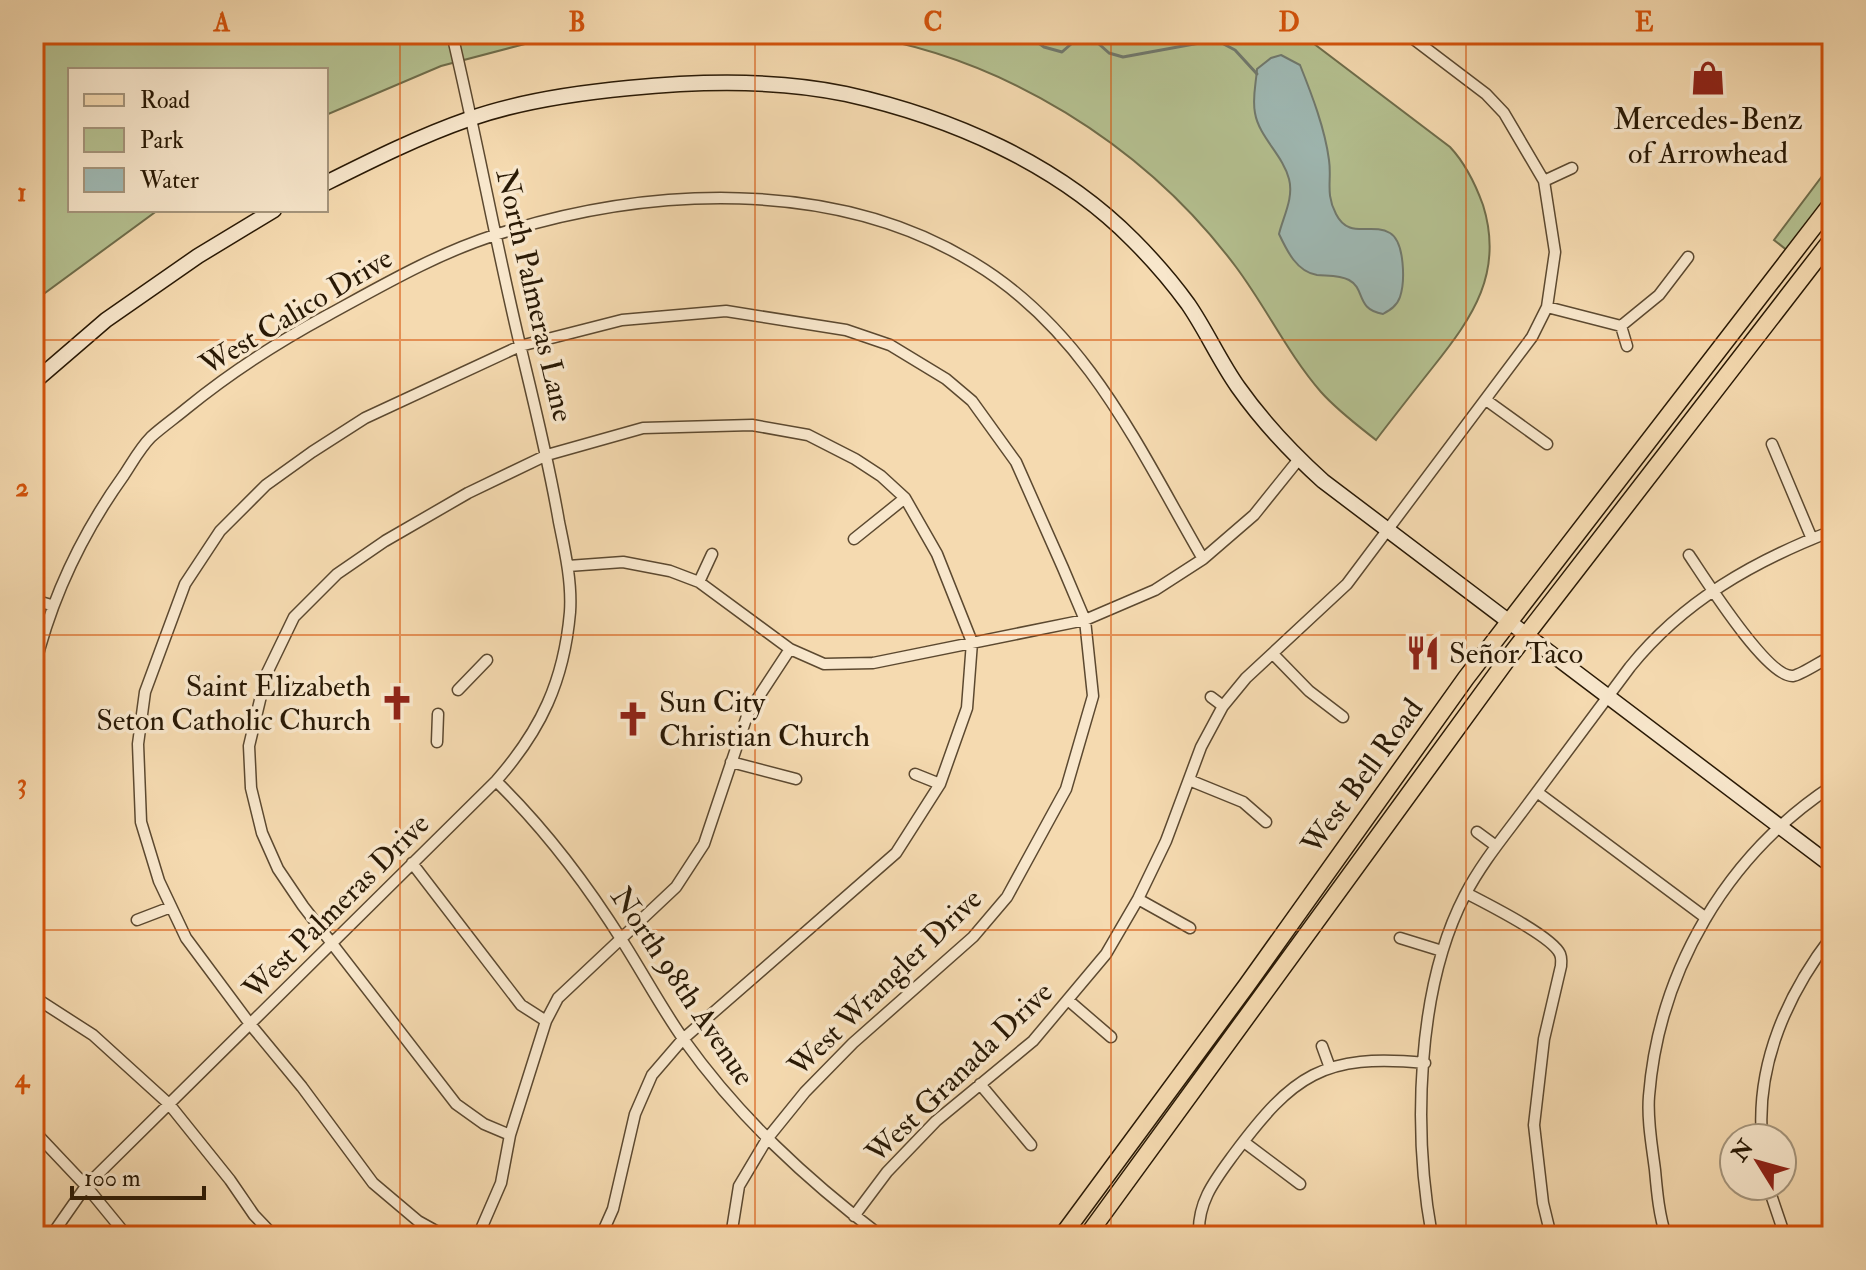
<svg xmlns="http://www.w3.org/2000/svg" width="1866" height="1270" font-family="'IM FELL Double Pica',serif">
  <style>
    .green { fill: #b5c191; stroke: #6f6d4b; stroke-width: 2 }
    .water { fill: #9fb9b4; stroke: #70796e; stroke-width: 2 }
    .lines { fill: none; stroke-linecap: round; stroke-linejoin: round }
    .stream { stroke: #70796e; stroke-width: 3 }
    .street-casing { stroke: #5c4930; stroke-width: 13 }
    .secondary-casing { stroke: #291905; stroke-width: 17 }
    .primary-casing { stroke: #291905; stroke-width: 19 }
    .street { stroke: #f8e7cc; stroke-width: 10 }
    .secondary { stroke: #f8e7cc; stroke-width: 14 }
    .primary { stroke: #f5dab0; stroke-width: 16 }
    .grid { fill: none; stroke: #d5530b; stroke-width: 2; stroke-opacity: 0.55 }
    .labels { text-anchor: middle; stroke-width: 7; stroke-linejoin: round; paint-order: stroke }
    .poi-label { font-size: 30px; fill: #291905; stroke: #f8e7cc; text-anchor: start }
    .street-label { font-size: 30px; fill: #291905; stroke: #f8e7cc }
    .neatline { fill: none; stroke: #d5530b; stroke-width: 3 }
    .grid-label { font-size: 26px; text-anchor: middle; font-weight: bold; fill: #d5530b }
  </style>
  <rect width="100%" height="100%" fill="#f5dab0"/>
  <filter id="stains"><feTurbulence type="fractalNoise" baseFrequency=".0025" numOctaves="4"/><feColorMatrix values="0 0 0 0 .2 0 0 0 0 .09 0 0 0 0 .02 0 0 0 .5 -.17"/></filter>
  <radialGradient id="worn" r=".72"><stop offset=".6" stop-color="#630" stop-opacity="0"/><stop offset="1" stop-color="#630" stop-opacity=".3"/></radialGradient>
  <path class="green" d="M 34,34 L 573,34 L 540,40 L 441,66 L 326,115 L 326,70 L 70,70 L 70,210 L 158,210 L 34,301 Z
    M 851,34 L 1301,34 L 1450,147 C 1466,164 1475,183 1483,205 C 1504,272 1473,317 1433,367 C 1414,391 1395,415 1376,440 C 1357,425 1337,410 1321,392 C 1288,354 1266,307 1236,267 C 1145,145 1001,55 851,34 Z
    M 1832,163 L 1832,192 L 1788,251 L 1774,240 Z"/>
  <path class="water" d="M 1281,55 L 1300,65 C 1312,95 1325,129 1329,160 C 1332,180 1325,193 1336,214 C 1349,240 1371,222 1390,233 C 1405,242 1405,282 1400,297 C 1397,306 1390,310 1383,314 C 1355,309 1366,289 1349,280 C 1340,275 1328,276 1317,275 C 1297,272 1287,251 1279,234 C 1283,217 1294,198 1289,179 C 1283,155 1259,137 1255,113 C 1252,98 1256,84 1257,69 L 1271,58 Z"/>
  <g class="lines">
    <path class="stream" d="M 1026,34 L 1044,47 L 1062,52 L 1079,37 L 1090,36 L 1109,53 L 1123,57 L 1216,40 L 1235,50 L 1257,74"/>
    <g class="street-casing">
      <path id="street" d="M 1544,181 L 1572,168
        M 1547,307 L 1621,326 L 1659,295 L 1688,257
        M 1621,326 L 1627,346
        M 1486,400 L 1547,444
        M 1772,444 L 1812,539
        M 854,539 L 905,498
        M 1689,555 C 1704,577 1767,678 1793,676 C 1801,675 1823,660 1832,656
        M 568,566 L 623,562 L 670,571 L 699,582 L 790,649 L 824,664 L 873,663 L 1085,620 L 1155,590 L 1203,559 L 1254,515 L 1299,459
        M 699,582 L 712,554
        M 34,600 L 51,605
        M 1273,654 L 1309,691 L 1343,717
        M 34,670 C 51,598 81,535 124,475 C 132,463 140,448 151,437 C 162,427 175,418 187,408 C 231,372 278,342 328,315 C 383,285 436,254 495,235 C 648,186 834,177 974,263 C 1087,331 1139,449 1203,559
        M 458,690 L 487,660
        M 1211,697 L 1223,706
        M 437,742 L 438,714
        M 731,762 L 796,779
        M 915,774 L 940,784
        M 1189,780 L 1243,802 L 1266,822
        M 496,781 C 546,830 586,883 623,942 C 644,975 662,1009 684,1040 C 739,1117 806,1179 881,1236
        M 1537,792 L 1706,918
        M 1477,832 L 1496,846
        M 412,863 L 521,1005 L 546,1021
        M 1466,893 C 1485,903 1552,936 1560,954 C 1562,959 1561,961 1561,966 L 1544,1039 L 1534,1125 L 1543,1203 L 1551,1236
        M 1138,899 L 1190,928
        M 137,920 L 171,907
        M 1400,938 L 1442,951
        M 34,997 L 93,1035 L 169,1104 L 230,1180 L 254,1215 L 274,1236
        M 1068,1000 L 1111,1037
        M 1322,1046 L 1330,1068
        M 980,1084 L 1031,1145
        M 34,1131 L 86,1186 L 127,1236
        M 510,1135 L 484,1124 L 456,1104 L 303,906 L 278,869 L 262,833 L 251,788 L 249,746 L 266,675 L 294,617 L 337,574 L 385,541 L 468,493 L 547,455 L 643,428 L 752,425 L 808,435 L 855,459 L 881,476 L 905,498 L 937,554 L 972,642 L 967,708 L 940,784 L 896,853 L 683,1039 L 652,1075 L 635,1114 L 613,1209 L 601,1236
        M 1762,1138 C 1756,1063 1788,993 1832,936
        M 1244,1142 L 1300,1184
        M 1768,1186 L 1785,1236
        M 854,1216 L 887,1172 L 936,1121 L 1033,1041 L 1106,954 L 1138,899 L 1166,841 L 1201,747 L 1223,706 L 1246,678 L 1347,584 L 1532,337 L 1547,307 L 1555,252 L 1544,181 L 1504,113 L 1486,94 L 1407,34
        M 51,1236 L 86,1186 L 496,781 C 541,730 564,681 570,612 C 572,582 565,551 559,522 C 549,463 535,407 521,349 C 496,245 477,139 452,34
        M 445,1236 L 418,1221 L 373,1183 L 302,1087 L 250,1024 L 186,938 L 159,881 L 141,822 L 138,744 L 145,692 L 185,584 L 220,531 L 266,485 L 312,452 L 365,418 L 520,346 L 622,320 L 726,311 L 846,330 L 890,345 L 946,379 L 972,401 L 1016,462 L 1063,568 L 1085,620 L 1093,696 L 1066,789 L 1007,897 L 973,937 L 853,1043 L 805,1092 L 767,1139 L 739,1186 L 731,1236
        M 478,1236 L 501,1183 L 510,1135 L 546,1021 L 558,998 L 676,887 L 704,844 L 748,713 L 790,649
        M 1199,1236 C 1197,1202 1215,1180 1234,1154 C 1293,1075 1323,1053 1425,1063
        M 1432,1236 C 1413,1133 1416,989 1465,895 C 1482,862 1506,834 1528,804 C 1562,759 1596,713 1630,667 C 1683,601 1754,561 1832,531
        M 1666,1236 C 1659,1215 1657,1192 1655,1170 C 1652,1146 1647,1120 1649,1096 C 1659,970 1727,855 1832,786"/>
    </g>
    <g class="secondary-casing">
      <path id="secondary" d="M 326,183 C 372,160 420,136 469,119 C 520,101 576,93 629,88 C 700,81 776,79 846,94 C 950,117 1057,163 1133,240 C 1152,259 1172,282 1188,304 C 1206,330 1219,360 1238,387 C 1262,421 1291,452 1323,481 L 1832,866
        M 34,382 L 106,320 L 198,256 L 274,210"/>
    </g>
    <g class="primary-casing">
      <path id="primary" d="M 1062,1236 L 1247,985 L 1466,678 L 1832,203
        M 1087,1236 L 1506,661 L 1832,239"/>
    </g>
    <use href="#street" class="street"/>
    <use href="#secondary" class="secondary"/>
    <use href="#primary" class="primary"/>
  </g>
  <path class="grid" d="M 400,34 L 400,1236M 755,34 L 755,1236M 1111,34 L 1111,1236M 1466,34 L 1466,1236M 34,340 L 1832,340M 34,635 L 1832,635M 34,930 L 1832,930"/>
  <defs>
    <g id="shop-bare" transform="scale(2.76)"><path d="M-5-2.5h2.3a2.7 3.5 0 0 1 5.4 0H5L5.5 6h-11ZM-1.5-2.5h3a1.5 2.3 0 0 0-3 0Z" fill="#8f2418" stroke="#f8e7cc" stroke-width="2.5" paint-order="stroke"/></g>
    <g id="restaurant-bare" transform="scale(2.76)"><path d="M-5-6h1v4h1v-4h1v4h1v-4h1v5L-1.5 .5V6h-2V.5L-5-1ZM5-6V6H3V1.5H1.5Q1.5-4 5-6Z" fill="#8f2418" stroke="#f8e7cc" stroke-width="2.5" paint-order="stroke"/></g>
    <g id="church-bare" transform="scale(2.76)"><path d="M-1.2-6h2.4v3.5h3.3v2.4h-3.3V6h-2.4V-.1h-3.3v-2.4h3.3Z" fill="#8f2418" stroke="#f8e7cc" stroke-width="2.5" paint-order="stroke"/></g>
  </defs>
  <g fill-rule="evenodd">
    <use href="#shop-bare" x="1708" y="78"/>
    <use href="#restaurant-bare" x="1423" y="653"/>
    <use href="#church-bare" x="397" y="703"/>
    <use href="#church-bare" x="633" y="719"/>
  </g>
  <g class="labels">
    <g class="poi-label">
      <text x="1708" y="129" text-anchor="middle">Mercedes-Benz<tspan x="1708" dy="34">of Arrowhead</tspan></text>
      <text x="1449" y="663">Señor Taco</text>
      <text x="371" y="696" text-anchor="end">Saint Elizabeth<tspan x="371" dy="34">Seton Catholic Church</tspan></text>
      <text x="659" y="712">Sun City<tspan x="659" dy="34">Christian Church</tspan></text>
    </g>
    <g class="street-label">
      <text transform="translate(535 295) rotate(77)" y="10">North Palmeras Lane</text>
      <text transform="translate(296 311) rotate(-31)" y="10">West Calico Drive</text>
      <text transform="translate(1362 776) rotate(-54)" y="10">West Bell Road</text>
      <text transform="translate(336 906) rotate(-45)" y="10">West Palmeras Drive</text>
      <text transform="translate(885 982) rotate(-44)" y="10">West Wrangler Drive</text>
      <text transform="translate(683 986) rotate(56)" y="10">North 98th Avenue</text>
      <text transform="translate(959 1072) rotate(-44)" y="10">West Granada Drive</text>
    </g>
  </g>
  <rect width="1866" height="1270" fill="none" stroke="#f5dab0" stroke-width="88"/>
  <rect x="68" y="68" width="260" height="144" fill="#f8e7cc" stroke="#a5957c" stroke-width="2"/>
  <rect x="84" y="94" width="40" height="12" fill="#f5dab0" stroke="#a5957c" stroke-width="2"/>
  <text x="140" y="108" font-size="24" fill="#291905">Road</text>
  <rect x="84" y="128" width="40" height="24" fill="#b5c191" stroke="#a5957c" stroke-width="2"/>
  <text x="140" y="148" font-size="24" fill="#291905">Park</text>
  <rect x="84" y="168" width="40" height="24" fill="#9fb9b4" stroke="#a5957c" stroke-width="2"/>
  <text x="140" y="188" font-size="24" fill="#291905">Water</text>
  <g transform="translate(1758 1162) rotate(307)"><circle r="38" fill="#f8e7cc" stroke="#a5957c" stroke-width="2"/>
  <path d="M0-6L14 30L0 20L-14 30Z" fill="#8f2418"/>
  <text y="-12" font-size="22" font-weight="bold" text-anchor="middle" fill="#291905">N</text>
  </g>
  <path d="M72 1186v12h132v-12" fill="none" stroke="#291905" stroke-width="4"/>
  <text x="84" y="1186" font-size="24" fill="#291905" stroke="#f8e7cc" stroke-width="6" paint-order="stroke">100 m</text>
  <rect x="44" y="44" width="1778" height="1182" class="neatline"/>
  <g class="grid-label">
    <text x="222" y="31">A</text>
    <text x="577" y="31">B</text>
    <text x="933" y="31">C</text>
    <text x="1289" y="31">D</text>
    <text x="1644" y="31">E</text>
    <text x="22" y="201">1</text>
    <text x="22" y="496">2</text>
    <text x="22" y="792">3</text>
    <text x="22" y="1087">4</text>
  </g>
  <rect width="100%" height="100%" filter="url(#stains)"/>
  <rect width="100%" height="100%" fill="url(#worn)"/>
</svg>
